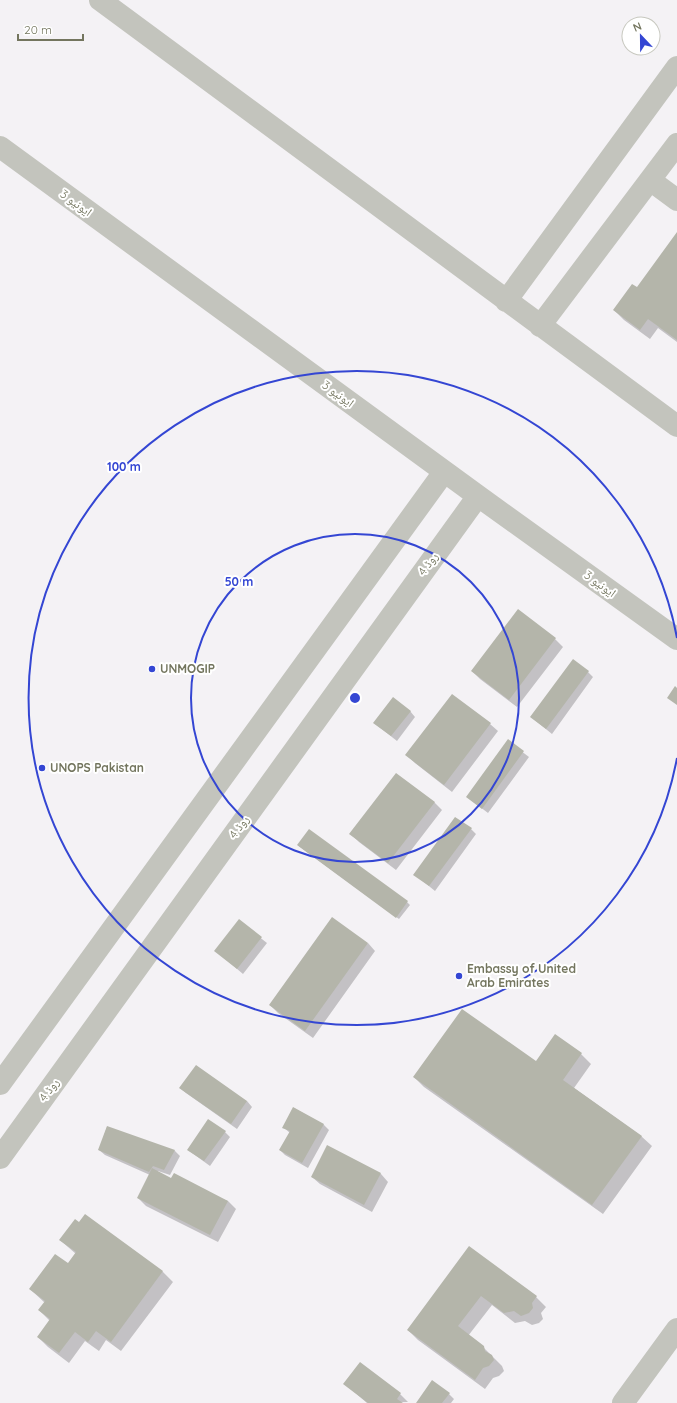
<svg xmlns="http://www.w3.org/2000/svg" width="677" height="1403" font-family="Quicksand,'Noto Naskh Arabic',sans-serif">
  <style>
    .shadow { fill: #0003 }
    .building { fill: #b4b5aa }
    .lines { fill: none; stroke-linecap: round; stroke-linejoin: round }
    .minor { stroke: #c3c4bd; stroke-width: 22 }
    .ring { fill: none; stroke: #3446d3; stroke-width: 2 }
    .poi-dot { fill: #3446d3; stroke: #fff; stroke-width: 1.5 }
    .labels { text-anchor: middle; stroke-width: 4; stroke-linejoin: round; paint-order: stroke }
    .street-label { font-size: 12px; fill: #73755e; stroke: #fff }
    .poi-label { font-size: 12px; font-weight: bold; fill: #73755e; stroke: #fff; text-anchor: start }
    .centre { fill: #3446d3; stroke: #fff; stroke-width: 2 }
    .ring-label { font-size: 12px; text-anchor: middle; font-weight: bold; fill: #3446d3; stroke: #fff; stroke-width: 4; stroke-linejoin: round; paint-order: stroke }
  </style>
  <rect width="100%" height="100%" fill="#f4f2f5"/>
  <path class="shadow" d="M 677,234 L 677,342 L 658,328 L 650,339 L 624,320 L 614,310 L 637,289 Z
    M 555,639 L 563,647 L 517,707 L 480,679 L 472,671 Z
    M 588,672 L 593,677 L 552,734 L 531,717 Z
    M 410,711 L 415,717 L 397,741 L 374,723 Z
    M 490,724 L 498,731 L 452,792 L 415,763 L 407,755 Z
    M 508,741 L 529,757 L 488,813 L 467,797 Z
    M 434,802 L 442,810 L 396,870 L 359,842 L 351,834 Z
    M 471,829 L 476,834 L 435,891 L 414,874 Z
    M 309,830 L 407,902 L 410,905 L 399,919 L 300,847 L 298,845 Z
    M 239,921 L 267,943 L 243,974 L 216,951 Z
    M 368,943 L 375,951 L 313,1038 L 278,1013 L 270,1005 Z
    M 581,1054 L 591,1064 L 574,1088 L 641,1136 L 652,1146 L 603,1214 L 424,1087 L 414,1077 L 536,1063 Z
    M 180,1088 L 247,1101 L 252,1107 L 237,1129 L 186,1093 Z
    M 294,1108 L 324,1125 L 329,1130 L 308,1168 L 285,1155 L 280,1150 L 290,1133 L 283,1127 Z
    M 107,1127 L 175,1151 L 180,1156 L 170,1175 L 158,1171 L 158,1172 L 171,1179 L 228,1201 L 236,1209 L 218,1242 L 146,1206 L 138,1198 L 150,1175 L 105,1155 L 99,1150 Z
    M 225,1132 L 230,1137 L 210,1166 L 188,1150 Z
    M 381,1174 L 388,1182 L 372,1212 L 320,1184 L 312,1177 Z
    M 85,1215 L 163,1272 L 173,1282 L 121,1351 L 106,1340 L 99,1351 L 85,1341 L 69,1363 L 48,1347 L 38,1337 L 50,1321 L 39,1310 L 45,1303 L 30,1289 L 68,1264 L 76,1254 L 60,1240 L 79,1223 Z
    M 469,1248 L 536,1297 L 546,1307 L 541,1313 L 543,1319 L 539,1323 L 532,1325 L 525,1321 L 515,1323 L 492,1305 L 468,1336 L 483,1347 L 502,1366 L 504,1371 L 499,1376 L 493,1378 L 485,1389 L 418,1340 L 408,1330 Z
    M 345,1384 L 400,1394 L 408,1402 L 367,1403 Z
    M 449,1394 L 454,1399 L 451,1403 L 417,1403 Z"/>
  <path class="building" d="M 677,232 L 677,340 L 648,319 L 640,330 L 613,310 L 632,284 L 637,287 Z
    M 518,609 L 556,638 L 509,700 L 471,671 Z
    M 573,659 L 589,671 L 546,729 L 530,717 Z
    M 675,686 L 677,688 L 677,705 L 667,698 Z
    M 452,694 L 491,723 L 444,785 L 405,755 Z
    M 393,697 L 411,711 L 391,736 L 373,723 Z
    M 508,739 L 524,751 L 482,809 L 466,797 Z
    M 396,773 L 435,802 L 388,863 L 349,834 Z
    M 455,817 L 472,828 L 429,886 L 413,875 Z
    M 309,829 L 408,901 L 396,918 L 297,845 Z
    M 332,917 L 368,943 L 305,1031 L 269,1005 Z
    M 239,919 L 262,937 L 237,969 L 214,951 Z
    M 462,1009 L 536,1061 L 555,1034 L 582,1053 L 563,1080 L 642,1136 L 592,1205 L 413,1077 Z
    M 196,1065 L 247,1101 L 231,1124 L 179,1088 Z
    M 293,1107 L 324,1124 L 302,1163 L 279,1150 L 290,1131 L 282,1128 Z
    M 208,1119 L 226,1131 L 204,1161 L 187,1150 Z
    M 107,1126 L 175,1150 L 164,1170 L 153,1166 L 149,1172 L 98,1150 Z
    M 327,1145 L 381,1173 L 364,1205 L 311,1177 Z
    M 152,1168 L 171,1178 L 174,1173 L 228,1201 L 210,1235 L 137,1198 Z
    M 85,1214 L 163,1271 L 111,1342 L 96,1331 L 88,1342 L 75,1332 L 59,1353 L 37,1337 L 50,1319 L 38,1310 L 45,1301 L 29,1289 L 55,1254 L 68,1263 L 76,1252 L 59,1240 L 75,1219 L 79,1222 Z
    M 469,1246 L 537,1296 L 532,1303 L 533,1308 L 529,1313 L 521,1316 L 514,1311 L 504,1313 L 481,1296 L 458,1326 L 484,1346 L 485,1351 L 492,1355 L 494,1360 L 489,1366 L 483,1368 L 475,1380 L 407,1330 Z
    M 360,1362 L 401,1393 L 397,1399 L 403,1403 L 368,1403 L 343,1384 Z
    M 432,1380 L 450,1393 L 442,1403 L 416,1403 Z"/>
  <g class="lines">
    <path class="minor" d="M 100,0 L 677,426
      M 0,147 L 478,496 L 677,639
      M 650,180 L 677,200
      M 506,301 L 677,67
      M 540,326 L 677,144
      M 0,1084 L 444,472
      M 0,1158 L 478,496
      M 623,1403 L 677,1329"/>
  </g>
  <g class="ring">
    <circle cx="355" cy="698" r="164"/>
    <path d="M677 758A327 327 0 1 1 677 638"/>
  </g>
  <g class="poi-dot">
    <circle cx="152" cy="669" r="4"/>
    <circle cx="42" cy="768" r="4"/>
    <circle cx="459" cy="976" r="4"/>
  </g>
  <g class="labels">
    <g class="street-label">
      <text transform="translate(76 203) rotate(36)" y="4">ایونیو 3</text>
      <text transform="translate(338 394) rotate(36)" y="4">ایونیو 3</text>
      <text transform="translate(428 564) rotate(-54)" y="4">روڈ 4</text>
      <text transform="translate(600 584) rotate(36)" y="4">ایونیو 3</text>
      <text transform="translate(239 827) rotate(-54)" y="4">روڈ 4</text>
      <text transform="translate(49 1090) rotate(-54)" y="4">روڈ 4</text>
    </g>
    <g class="poi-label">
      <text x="160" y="673">UNMOGIP</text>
      <text x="50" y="772">UNOPS Pakistan</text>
      <text x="467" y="973">Embassy of United<tspan x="467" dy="14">Arab Emirates</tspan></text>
    </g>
  </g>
  <circle cx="355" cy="698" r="6" class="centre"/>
  <g class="ring-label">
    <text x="124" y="471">100 m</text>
    <text x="239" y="586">50 m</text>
  </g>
  <g transform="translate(641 36) rotate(338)"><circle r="19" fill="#ffffff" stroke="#c7c8bf"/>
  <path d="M0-3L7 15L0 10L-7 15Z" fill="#3446d3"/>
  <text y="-6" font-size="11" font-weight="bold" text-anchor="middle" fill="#73755e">N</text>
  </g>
  <path d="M18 34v6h65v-6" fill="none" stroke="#73755e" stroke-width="2"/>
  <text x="24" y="34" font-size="12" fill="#73755e" stroke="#ffffff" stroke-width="3" paint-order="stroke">20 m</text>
</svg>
